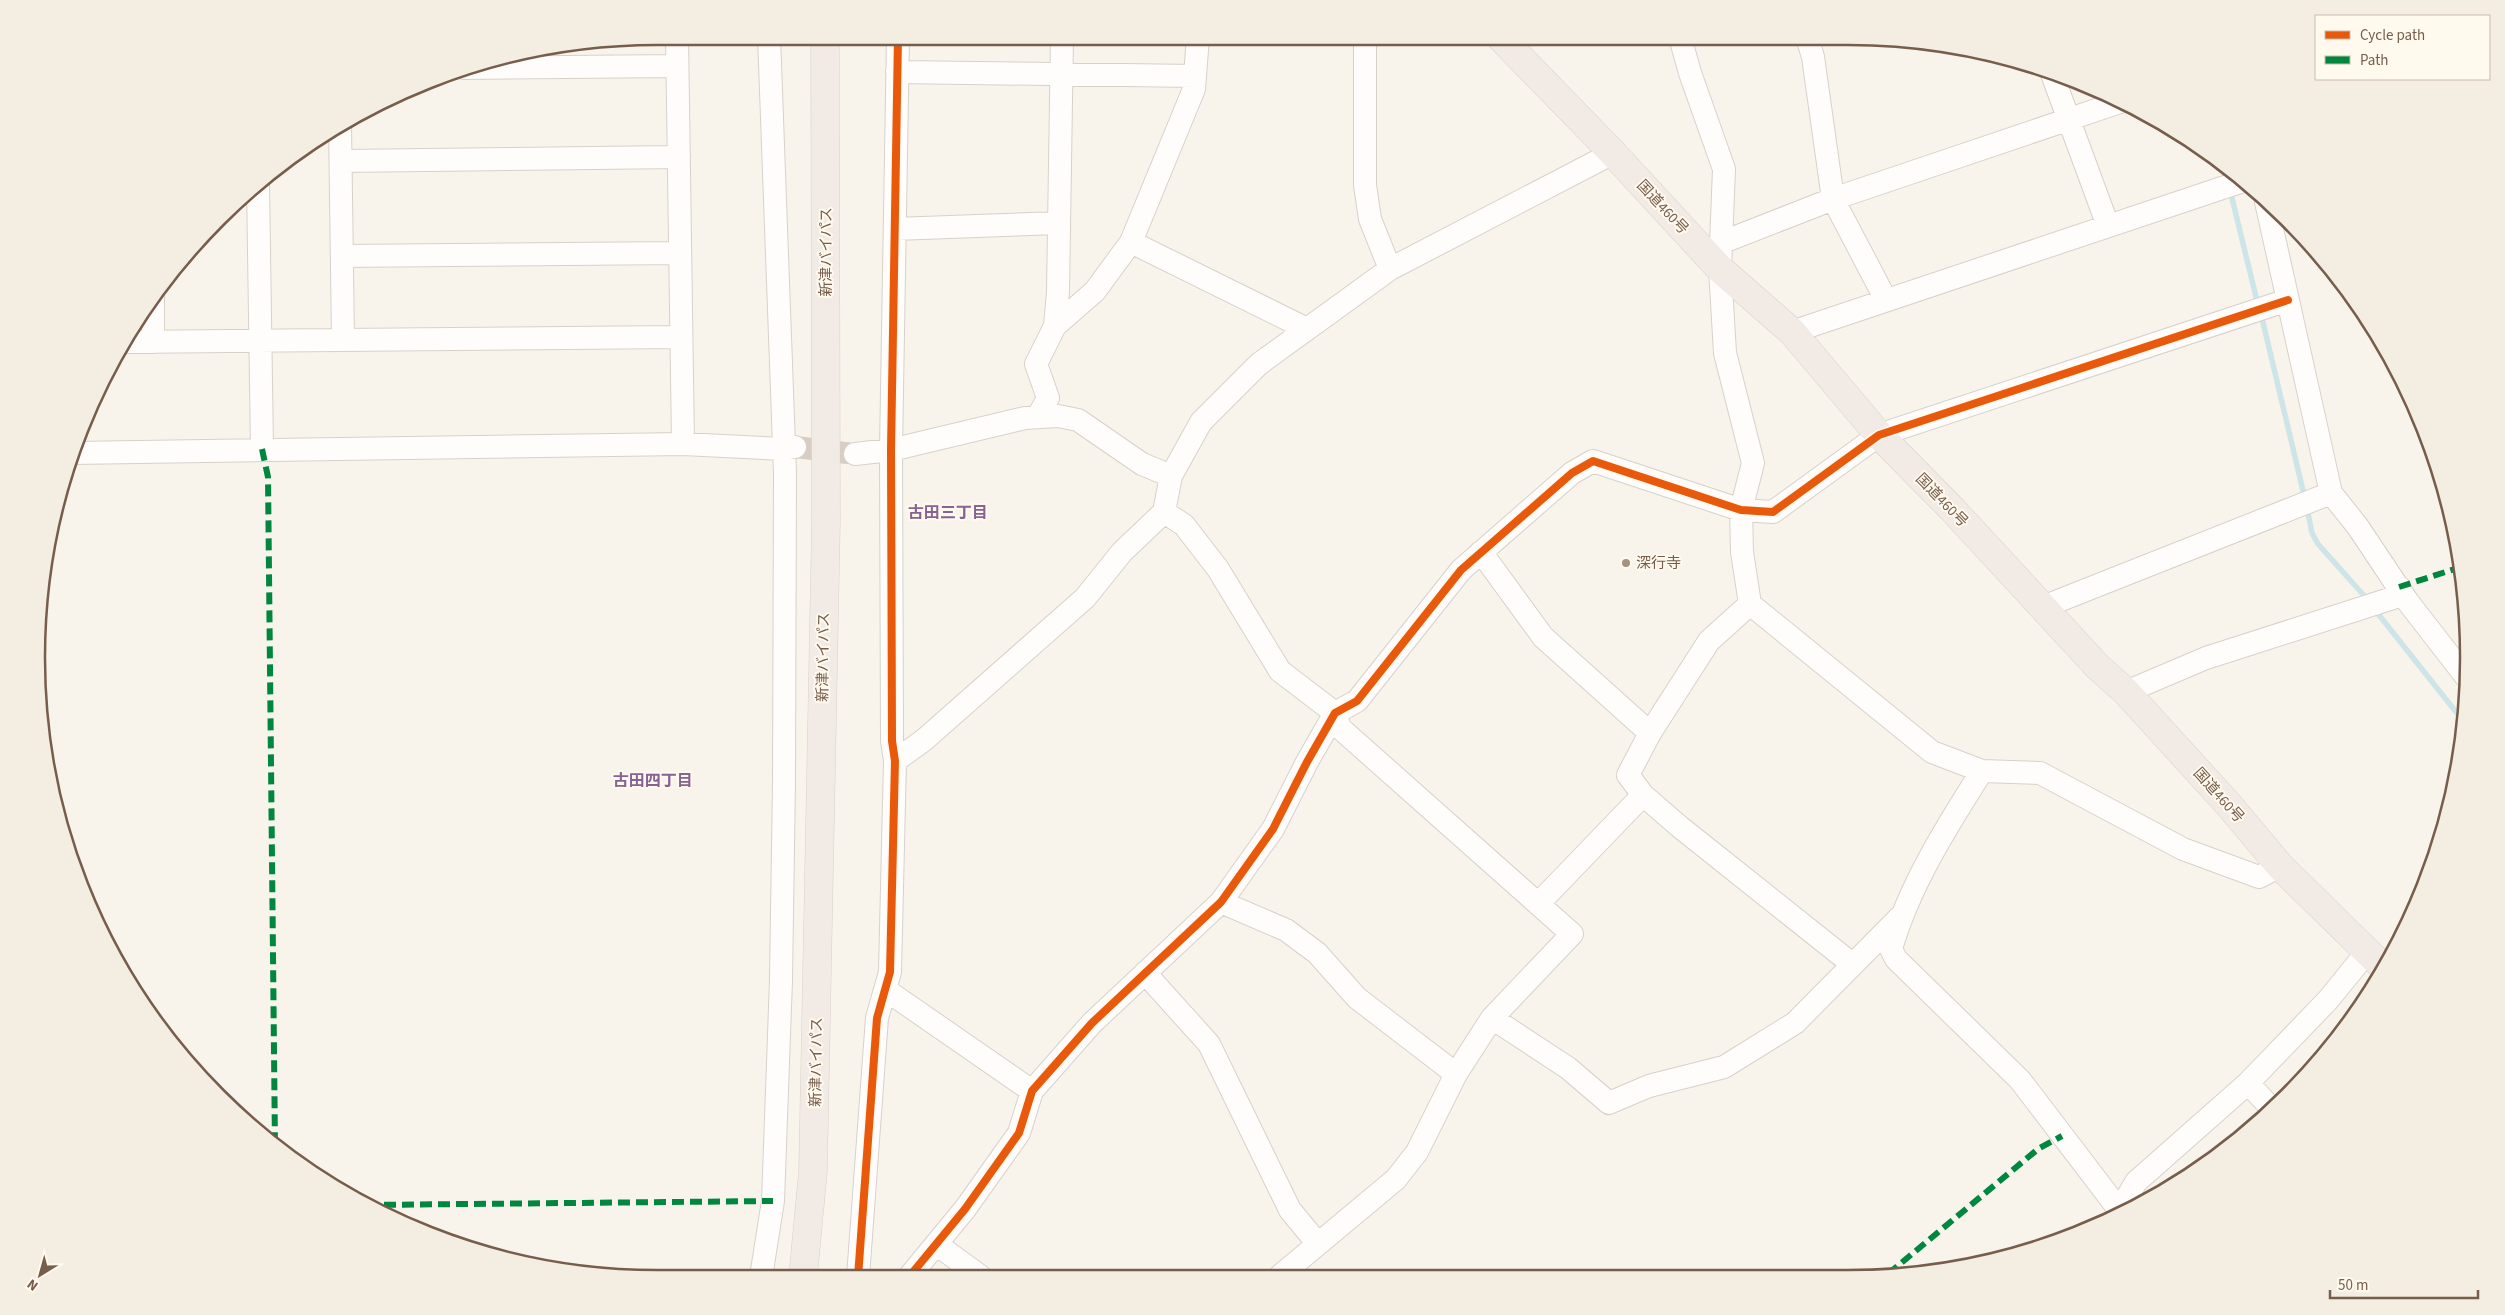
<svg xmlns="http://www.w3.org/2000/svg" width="2505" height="1315" font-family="'Source Sans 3','Noto Sans JP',sans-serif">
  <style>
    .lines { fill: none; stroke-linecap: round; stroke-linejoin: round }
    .stream { stroke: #cde5e8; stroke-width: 5.5 }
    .minor-tunnel { stroke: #d8cec4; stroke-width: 22; stroke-dasharray: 22 11; stroke-linecap: butt }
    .minor-casing { stroke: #d7d1ca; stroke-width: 24 }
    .highway-casing { stroke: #d9d1ca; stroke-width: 29 }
    .minor { stroke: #fefdfc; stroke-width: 22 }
    .highway { stroke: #f1eae5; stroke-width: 28 }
    .quiet { stroke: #00873e; stroke-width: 6; stroke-dasharray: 12 6; stroke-linecap: butt }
    .cycleway-casing { stroke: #fff9ee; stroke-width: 11 }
    .cycleway { stroke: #e8590c; stroke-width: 8 }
    .poi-dot { fill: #a49283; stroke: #fff9ee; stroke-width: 2 }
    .labels { text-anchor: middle; stroke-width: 4; stroke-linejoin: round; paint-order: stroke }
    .street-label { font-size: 15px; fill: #775d4b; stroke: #fff9ee }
    .poi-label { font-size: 15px; fill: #775d4b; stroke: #fff9ee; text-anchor: start }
    .neighbourhood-label { font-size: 16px; font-weight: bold; fill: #866393; stroke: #fff9ee }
    .rim { fill: none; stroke: #775d4b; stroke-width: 2.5 }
  </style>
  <rect width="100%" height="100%" fill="#f8f4ec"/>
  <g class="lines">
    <path class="stream" d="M 2224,163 L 2228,181
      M 2230,190 L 2258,305
      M 2261,314 L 2305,499
      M 2307,508 L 2312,533 L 2318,544 L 2368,600
      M 2375,610 L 2464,722"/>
    <path class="minor-tunnel" d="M 795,447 L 855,454"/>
    <g class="minor-casing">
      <path id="minor" d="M 677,36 L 683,444
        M 1365,37 L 1365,185 L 1370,219 L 1390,269
        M 1680,37 L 1690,73 L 1724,169 L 1720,269 L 1725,353 L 1753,463 L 1741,510 L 1742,552 L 1750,604 L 1932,752 L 1982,771 L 2040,773 L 2183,849 L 2259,877 L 2280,866
        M 1807,37 L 1813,57 L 1833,199 L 1886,300
        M 464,68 L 677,66
        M 897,72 L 1195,76
        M 2052,74 L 2108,226
        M 340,124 L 343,340
        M 341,161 L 679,157
        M 258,184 L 262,449
        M 2266,202 L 2331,493 L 2358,527 L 2408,602 L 2467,678
        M 895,229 L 1059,223
        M 1131,242 L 1307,329
        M 1723,242 L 1833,199 L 2123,101
        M 342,256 L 680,253
        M 153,297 L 153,342
        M 1055,326 L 1095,291 L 1131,242 L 1194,89 L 1198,37
        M 1792,332 L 2243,181
        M 125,342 L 681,337
        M 1038,416 L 1048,398 L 1036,364 L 1055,326 L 1058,292 L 1062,37
        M 72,453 L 683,444 L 784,449 L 795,447
        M 855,454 L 891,450 L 1025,418 L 1058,416 L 1078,420 L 1142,464 L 1171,476
        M 1164,512 L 1184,525 L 1218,569 L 1280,671 L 1335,713 L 1340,728 L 1572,934 L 1492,1018 L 1456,1074 L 1417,1152 L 1396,1179 L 1281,1275
        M 1481,552 L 1543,637 L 1650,733
        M 1750,604 L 1709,641 L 1650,733 L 1628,775 L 1643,795 L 1680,827 L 1852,964
        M 2043,607 L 2331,493
        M 2126,692 L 2206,658 L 2393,598 L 2399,587
        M 895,761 L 924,740 L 1085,598 L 1122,552 L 1164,512 L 1171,476 L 1201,422 L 1259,364 L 1390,269 L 1613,153
        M 1982,771 C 1947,826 1909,886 1891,949 L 1896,959 L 2020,1080 L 2120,1211
        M 1221,902 L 1286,930 L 1317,953 L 1357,998 L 1456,1074
        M 1538,904 L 1643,795
        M 1145,973 L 1209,1044 L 1290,1210 L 1318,1244
        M 886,990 L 1032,1091
        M 1492,1018 L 1568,1068 L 1609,1103 L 1649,1086 L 1724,1067 L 1795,1023 L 1900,917
        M 2248,1083 L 2271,1108
        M 2119,1211 L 2136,1182 L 2248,1083 L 2328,1000 L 2367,952
        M 936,1244 L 980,1276
        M 761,1277 L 773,1201 L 781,980 L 784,782 L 785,473 L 769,36
        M 858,1277 L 877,1018 L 890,972 L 895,761 L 892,741 L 891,450 L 898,37
        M 909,1277 L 965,1209 L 1019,1133 L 1032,1091 L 1092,1023 L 1221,902 L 1273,829 L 1307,762 L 1335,713 L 1357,701 L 1461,570 L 1572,473 L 1593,461 L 1741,510 L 1773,512 L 1879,435 L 2288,300"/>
    </g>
    <g class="highway-casing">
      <path id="highway" d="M 1500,37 L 1613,153 L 1720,269 L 1792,332 L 1879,435 L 1952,509 L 2098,667 L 2126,692 L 2228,804 L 2280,866 L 2382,966
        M 803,1277 L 813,1171 L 826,522 L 825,36"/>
    </g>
    <use href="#minor" class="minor"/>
    <use href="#highway" class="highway"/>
    <path class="quiet" d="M 262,449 L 268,477 L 275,1147
      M 2399,587 L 2461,567
      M 366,1205 L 773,1201
      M 1888,1274 L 2038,1149 L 2062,1136"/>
    <g class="cycleway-casing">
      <path id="cycleway" d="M 858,1277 L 877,1018 L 890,972 L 895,761 L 892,741 L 891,450 L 898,37
        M 909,1277 L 965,1209 L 1019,1133 L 1032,1091 L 1092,1023 L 1221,902 L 1273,829 L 1307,762 L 1335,713 L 1357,701 L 1461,570 L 1572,473 L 1593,461 L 1741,510 L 1773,512 L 1879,435 L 2288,300"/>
    </g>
    <use href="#cycleway" class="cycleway"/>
  </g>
  <circle class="poi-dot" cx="1626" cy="563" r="5"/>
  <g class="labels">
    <g class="street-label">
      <text transform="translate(1663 207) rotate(47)" y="5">国道460号</text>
      <text transform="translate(826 252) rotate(-90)" y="5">新津バイパス</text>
      <text transform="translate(1942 500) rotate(46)" y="5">国道460号</text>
      <text transform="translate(823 657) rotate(-89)" y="5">新津バイパス</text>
      <text transform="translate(2219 795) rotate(48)" y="5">国道460号</text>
      <text transform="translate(816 1062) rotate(-89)" y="5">新津バイパス</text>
    </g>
    <g class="poi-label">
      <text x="1636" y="568">深行寺</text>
    </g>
    <g class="neighbourhood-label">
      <text x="948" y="518">古田三丁目</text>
      <text x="653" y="786">古田四丁目</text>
    </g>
  </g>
  <path d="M0 0H2505V1315H0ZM657 45H1848A612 612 0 0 1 2460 657V658A612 612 0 0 1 1848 1270H657A612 612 0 0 1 45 658V657A612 612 0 0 1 657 45Z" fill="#f4ede1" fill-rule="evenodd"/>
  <path class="rim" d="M657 45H1848A612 612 0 0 1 2460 657V658A612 612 0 0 1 1848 1270H657A612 612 0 0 1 45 658V657A612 612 0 0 1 657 45Z"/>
  <rect x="2315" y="15" width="175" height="65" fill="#fff9ee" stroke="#c9bbad"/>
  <rect x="2325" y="31" width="25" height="8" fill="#e8590c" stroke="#c9bbad"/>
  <text x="2360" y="40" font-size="15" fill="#775d4b">Cycle path</text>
  <rect x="2325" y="56" width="25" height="8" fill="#00873e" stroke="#c9bbad"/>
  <text x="2360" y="65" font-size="15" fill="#775d4b">Path</text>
  <g transform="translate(40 1275) rotate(217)" stroke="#fff9ee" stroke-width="4" paint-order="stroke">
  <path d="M0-4L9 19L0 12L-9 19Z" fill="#775d4b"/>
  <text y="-8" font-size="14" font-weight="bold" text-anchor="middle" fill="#775d4b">N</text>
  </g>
  <path d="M2330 1290v8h148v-8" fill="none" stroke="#775d4b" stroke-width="2.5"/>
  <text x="2338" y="1290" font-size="15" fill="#775d4b" stroke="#fff9ee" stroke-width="4" paint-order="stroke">50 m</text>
</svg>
